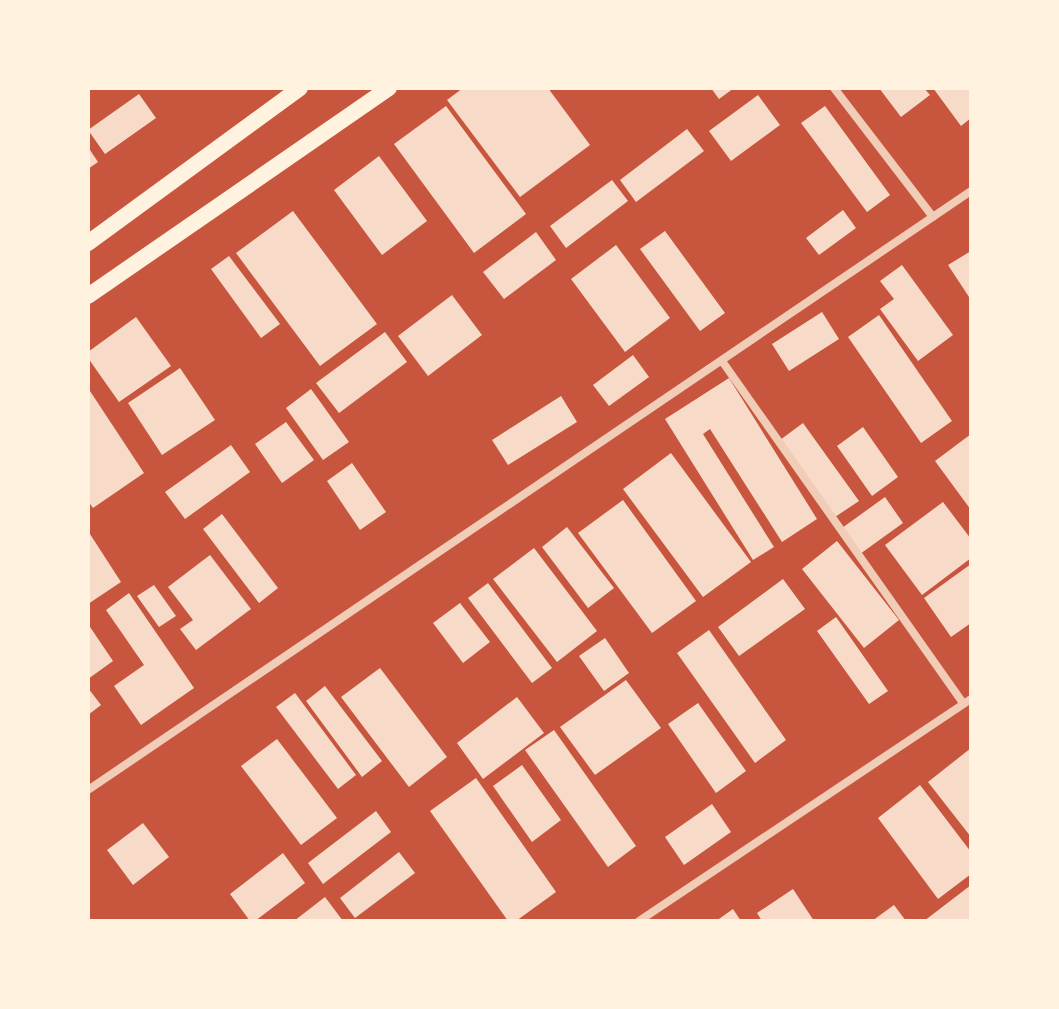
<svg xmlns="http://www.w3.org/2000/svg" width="1059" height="1009" font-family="Arial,sans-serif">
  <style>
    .building { fill: #f7dbc8 }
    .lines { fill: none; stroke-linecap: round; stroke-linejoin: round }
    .minor { stroke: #f1ccb7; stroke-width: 8 }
    .secondary { stroke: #fff3e0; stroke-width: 16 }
  </style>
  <rect width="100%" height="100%" fill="#c8553d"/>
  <path class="building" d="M 463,88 L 548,88 L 590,145 L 520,197 L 447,100 Z
    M 711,88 L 734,88 L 719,99 Z
    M 879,88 L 924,88 L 930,95 L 901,117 Z
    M 933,88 L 971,88 L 971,118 L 961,126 Z
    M 139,94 L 156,118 L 105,154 L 88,130 Z
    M 758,95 L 780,125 L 731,161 L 709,131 Z
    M 446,106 L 526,214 L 474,253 L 394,144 Z
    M 825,106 L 890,195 L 867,212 L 801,123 Z
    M 687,129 L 704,151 L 636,202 L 620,180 Z
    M 88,147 L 98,162 L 88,169 Z
    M 379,156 L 427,221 L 382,255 L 334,190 Z
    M 612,180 L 628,201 L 566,248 L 550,226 Z
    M 843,210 L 856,228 L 819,255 L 806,238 Z
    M 293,211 L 377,324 L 320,366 L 236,253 Z
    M 665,231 L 725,313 L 700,331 L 640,249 Z
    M 536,232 L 556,260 L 504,299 L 483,272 Z
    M 616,245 L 670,318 L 625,352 L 571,279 Z
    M 971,251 L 971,300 L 948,265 Z
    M 229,256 L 280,324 L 261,338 L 211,269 Z
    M 902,265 L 953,335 L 918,361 L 880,309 L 894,299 L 880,281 Z
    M 452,295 L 482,335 L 428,376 L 398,336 Z
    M 822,312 L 839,339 L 789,371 L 772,344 Z
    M 879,315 L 952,421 L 921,443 L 848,337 Z
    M 136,317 L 171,366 L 119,402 L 88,358 L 88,352 Z
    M 385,332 L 407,362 L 339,413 L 316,383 Z
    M 633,355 L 649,377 L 609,406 L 593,385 Z
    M 180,368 L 215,420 L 162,455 L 128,403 Z
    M 729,378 L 817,519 L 782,542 L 710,429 L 703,434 L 774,547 L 753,560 L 665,419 Z
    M 88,388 L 144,473 L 93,508 L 88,501 Z
    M 311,389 L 349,442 L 323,460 L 286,408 Z
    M 561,396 L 577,422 L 508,465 L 492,440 Z
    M 286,422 L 314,460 L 282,483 L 255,444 Z
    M 803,423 L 859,501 L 835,517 L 780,440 Z
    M 863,427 L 898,477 L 872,496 L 837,446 Z
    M 971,434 L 971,510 L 935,461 Z
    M 231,445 L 250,472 L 185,519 L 165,492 Z
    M 671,453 L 751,562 L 703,597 L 623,489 Z
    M 352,463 L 386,512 L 360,530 L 327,481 Z
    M 885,497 L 903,523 L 860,554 L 842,528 Z
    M 623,500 L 696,601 L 652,633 L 578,533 Z
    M 943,502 L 971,539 L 971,558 L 922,595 L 885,545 Z
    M 222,514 L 278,588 L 259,603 L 203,529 Z
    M 567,527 L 614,588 L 588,608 L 542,547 Z
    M 88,531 L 121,582 L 88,604 Z
    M 837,541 L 899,620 L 864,648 L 802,569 Z
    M 534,548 L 597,631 L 557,662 L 493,579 Z
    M 210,555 L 251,609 L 196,650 L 180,629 L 193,620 L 168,587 Z
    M 971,564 L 971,623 L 951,637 L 924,598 Z
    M 783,579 L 805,609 L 739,656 L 718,627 Z
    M 488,583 L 552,668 L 532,683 L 468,598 Z
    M 154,585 L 176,616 L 159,627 L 137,596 Z
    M 129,593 L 194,688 L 141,725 L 114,686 L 144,665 L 106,610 Z
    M 460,603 L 490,642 L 463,663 L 433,623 Z
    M 836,617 L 888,691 L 869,704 L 817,631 Z
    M 88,624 L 113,661 L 88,679 Z
    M 709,630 L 786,740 L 755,763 L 677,653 Z
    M 605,638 L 629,673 L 604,691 L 579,656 Z
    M 380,668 L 447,757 L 409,787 L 341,697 Z
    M 626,680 L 661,728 L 595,775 L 560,727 Z
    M 325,686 L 382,761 L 362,777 L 306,701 Z
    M 88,688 L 101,705 L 88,715 Z
    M 295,693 L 356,775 L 338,789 L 276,707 Z
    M 517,697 L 544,733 L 483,779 L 457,743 Z
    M 698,703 L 746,771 L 716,793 L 668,724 Z
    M 554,730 L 636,846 L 608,867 L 525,750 Z
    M 277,739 L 337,818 L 301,845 L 241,766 Z
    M 971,748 L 971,837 L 928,782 Z
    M 522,765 L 561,820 L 532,842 L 493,786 Z
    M 476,778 L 556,892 L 516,921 L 508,921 L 430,811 Z
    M 920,785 L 971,852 L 971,874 L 938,899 L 878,818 Z
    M 712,804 L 731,832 L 684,865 L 665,837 Z
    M 376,811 L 391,832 L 323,884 L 308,863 Z
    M 143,823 L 169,857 L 133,885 L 107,850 Z
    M 399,852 L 415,873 L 355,918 L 340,898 Z
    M 283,853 L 305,883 L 255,921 L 250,921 L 230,894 Z
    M 971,885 L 971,921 L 924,921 Z
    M 793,889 L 814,921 L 762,921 L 757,913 Z
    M 325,897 L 343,921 L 294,921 Z
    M 894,905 L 906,921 L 872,921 Z
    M 733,909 L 741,921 L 716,921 Z"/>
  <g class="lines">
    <path class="minor" d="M 834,88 L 933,217
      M 722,361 L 963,703
      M 88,790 L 971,191
      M 639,921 L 971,699"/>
    <path class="secondary" d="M 88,243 L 300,88
      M 88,296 L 389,88"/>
  </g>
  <rect width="1059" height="1009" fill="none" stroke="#fff3e0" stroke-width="180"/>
</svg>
